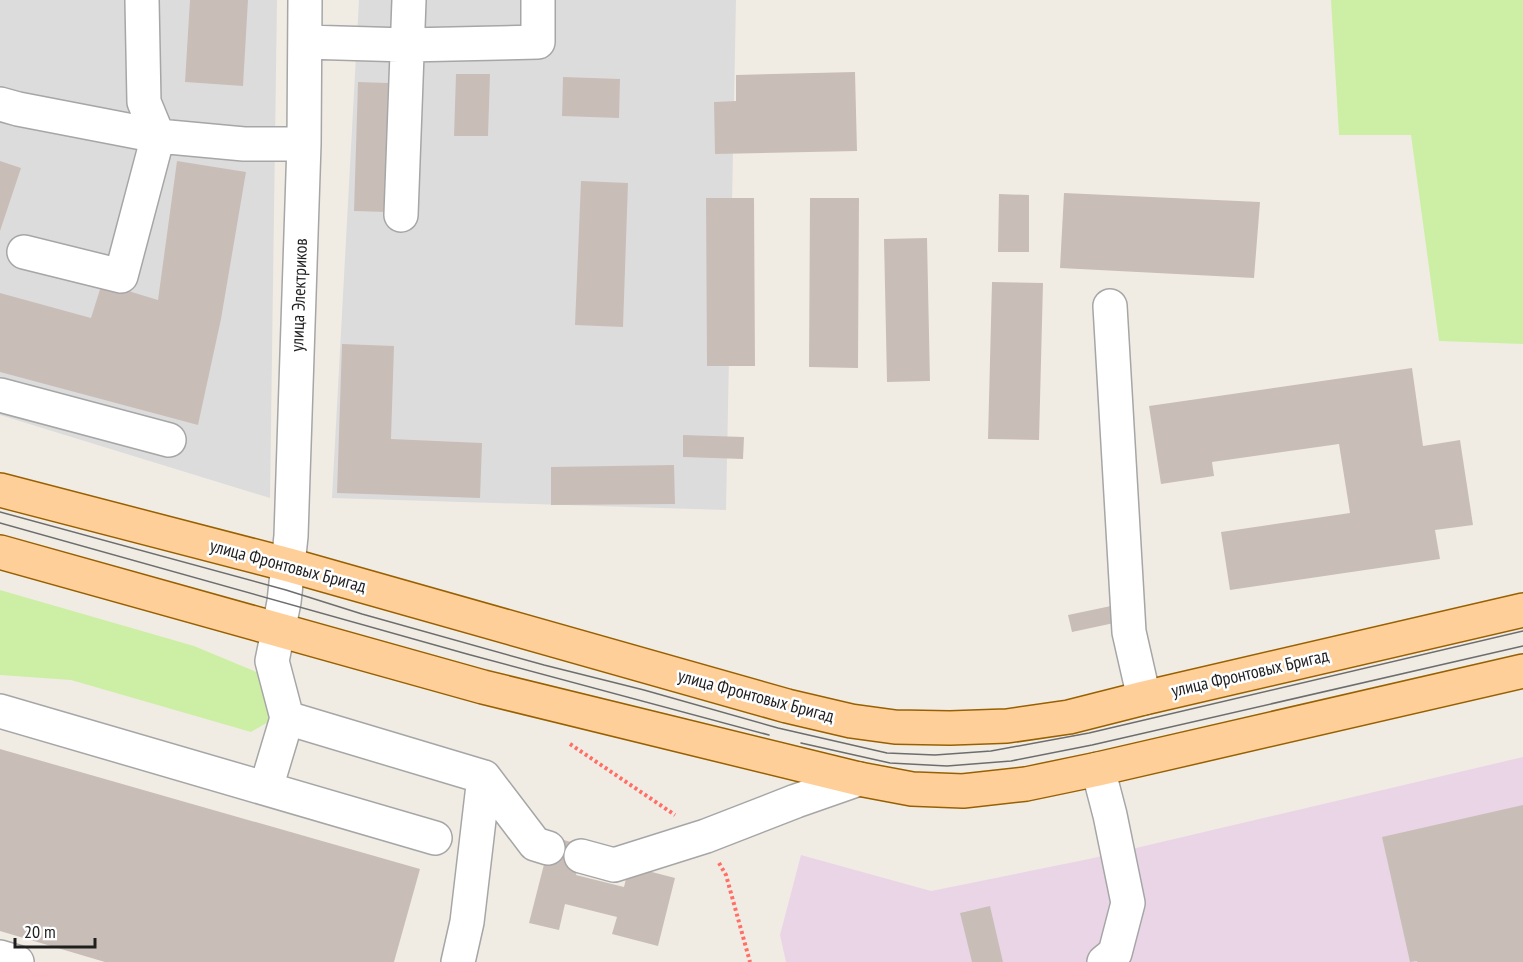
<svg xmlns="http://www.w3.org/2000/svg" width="1523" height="962" font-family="'PT Sans Narrow',sans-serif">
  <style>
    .residential { fill: #dddcdc }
    .industrial { fill: #ead5e7 }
    .grass { fill: #cdefa5 }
    .building { fill: #c9beb7 }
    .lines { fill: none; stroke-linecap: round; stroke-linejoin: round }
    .minor-casing { stroke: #a6a6a6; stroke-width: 36 }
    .major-casing { stroke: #996000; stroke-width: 36 }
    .path { stroke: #ff6f66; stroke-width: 4; stroke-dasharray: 3 3; stroke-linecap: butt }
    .minor { stroke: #fff; stroke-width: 33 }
    .major { stroke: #ffcf9a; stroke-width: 33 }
    .tram { stroke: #6d6d6d; stroke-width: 1.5 }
    .labels { text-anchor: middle; stroke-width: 5; stroke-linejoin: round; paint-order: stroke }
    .street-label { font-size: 18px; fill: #1f1f1f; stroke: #fff }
  </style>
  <rect width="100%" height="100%" fill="#f0ece4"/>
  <path class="residential" d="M 0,0 L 277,0 L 270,498 L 0,415 Z
    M 359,0 L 736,0 L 726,510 L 332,498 Z"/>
  <path class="industrial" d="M 1523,757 L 1523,962 L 786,962 L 780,935 L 801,855 L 931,891 L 1089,859 Z"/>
  <path class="grass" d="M 1331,0 L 1523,0 L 1523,344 L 1439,341 L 1411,135 L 1339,135 Z
    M 0,590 L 194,646 L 266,676 L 271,696 L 270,721 L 251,732 L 71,680 L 0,675 Z"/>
  <path class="building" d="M 190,0 L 248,0 L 243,86 L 185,82 Z
    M 855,72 L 857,151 L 715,154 L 714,102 L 736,101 L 736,75 Z
    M 456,74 L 490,74 L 488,136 L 454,136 Z
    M 563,77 L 620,79 L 619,118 L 562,116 Z
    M 358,82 L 388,83 L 385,212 L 354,211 Z
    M 0,161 L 21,168 L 0,231 Z
    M 177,161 L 246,172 L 221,319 L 198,425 L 0,372 L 0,293 L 91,318 L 102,283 L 158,300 Z
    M 581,181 L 628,183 L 623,327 L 575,325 Z
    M 1064,193 L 1260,202 L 1254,278 L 1060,268 Z
    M 999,194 L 1029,195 L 1029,252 L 998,252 Z
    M 706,198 L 754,198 L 755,366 L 707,366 Z
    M 810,198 L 859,198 L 858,368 L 809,367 Z
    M 927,238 L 930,381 L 887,382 L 884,239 Z
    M 992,282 L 1043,283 L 1039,440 L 988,439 Z
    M 342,344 L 394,346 L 391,439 L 482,443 L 480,498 L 337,493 Z
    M 1412,368 L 1423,446 L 1460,440 L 1473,525 L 1435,530 L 1440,559 L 1230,590 L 1221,532 L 1350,513 L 1339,444 L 1212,462 L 1214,476 L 1161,484 L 1149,406 Z
    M 683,435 L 744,437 L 743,459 L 683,457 Z
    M 674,465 L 675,504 L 551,505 L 551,467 Z
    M 1111,606 L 1114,623 L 1072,632 L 1068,615 Z
    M 0,749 L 420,869 L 394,962 L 105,962 L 0,931 Z
    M 1523,805 L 1523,962 L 1417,962 L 1417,961 L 1410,962 L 1382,837 Z
    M 551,837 L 584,845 L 576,875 L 624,887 L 629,866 L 675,878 L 658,946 L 612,934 L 617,917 L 565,904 L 559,930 L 529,923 Z
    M 990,906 L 1003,962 L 972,962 L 960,913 Z"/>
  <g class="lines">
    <g class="minor-casing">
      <path id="minor" d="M 305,42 L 407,45 L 538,42 L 538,0
        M 0,104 L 18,109 L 158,136 L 244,144 L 304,144
        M 401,215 L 409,0
        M 24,252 L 121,276 L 158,136 L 144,102 L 142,0
        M 1110,306 L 1129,632 L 1144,698
        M 0,395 L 169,440
        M 0,711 L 435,838
        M 287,718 L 484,777 L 535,844 L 548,848
        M 1098,769 L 1110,815 L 1128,903 L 1115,953 L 1104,962
        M 266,788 L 287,718 L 272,661 L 284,602 L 291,536 L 304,144 L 305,0
        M 581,856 L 614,865 L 706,836 L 796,801 L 859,779
        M 0,957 L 17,962
        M 458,962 L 467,922 L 484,777"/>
    </g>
    <g class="major-casing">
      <path id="major" d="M 0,490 L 289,565 L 787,706 L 851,721 L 895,727 L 950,728 L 1007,726 L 1069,717 L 1144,698 L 1523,610
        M 0,552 L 483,687 L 859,779 L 912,789 L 963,791 L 1026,784 L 1098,769 L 1523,671"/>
    </g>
    <path class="path" d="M 570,744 L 675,815
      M 719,863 L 726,875 L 750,962"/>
    <use href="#minor" class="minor"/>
    <use href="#major" class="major"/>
    <path class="tram" d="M 0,512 L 286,590 L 362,614 L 544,665 L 644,690 L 778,728 L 887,753 L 935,755 L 991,751 L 1089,733 L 1523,631
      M 0,523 L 467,654 L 769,735
      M 801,743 L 890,763 L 947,766 L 1011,761 L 1092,745 L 1523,646"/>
  </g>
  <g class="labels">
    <g class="street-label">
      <text transform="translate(299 295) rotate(-88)" y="6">улица Электриков</text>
      <text transform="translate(288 566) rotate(15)" y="6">улица Фронтовых Бригад</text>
      <text transform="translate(1250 673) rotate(-13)" y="6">улица Фронтовых Бригад</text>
      <text transform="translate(756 696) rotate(15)" y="6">улица Фронтовых Бригад</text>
    </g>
  </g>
  <path d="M15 938v9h80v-9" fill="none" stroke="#1f1f1f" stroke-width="3"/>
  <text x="24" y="938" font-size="18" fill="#1f1f1f" stroke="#ffffff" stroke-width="4.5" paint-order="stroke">20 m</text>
</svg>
